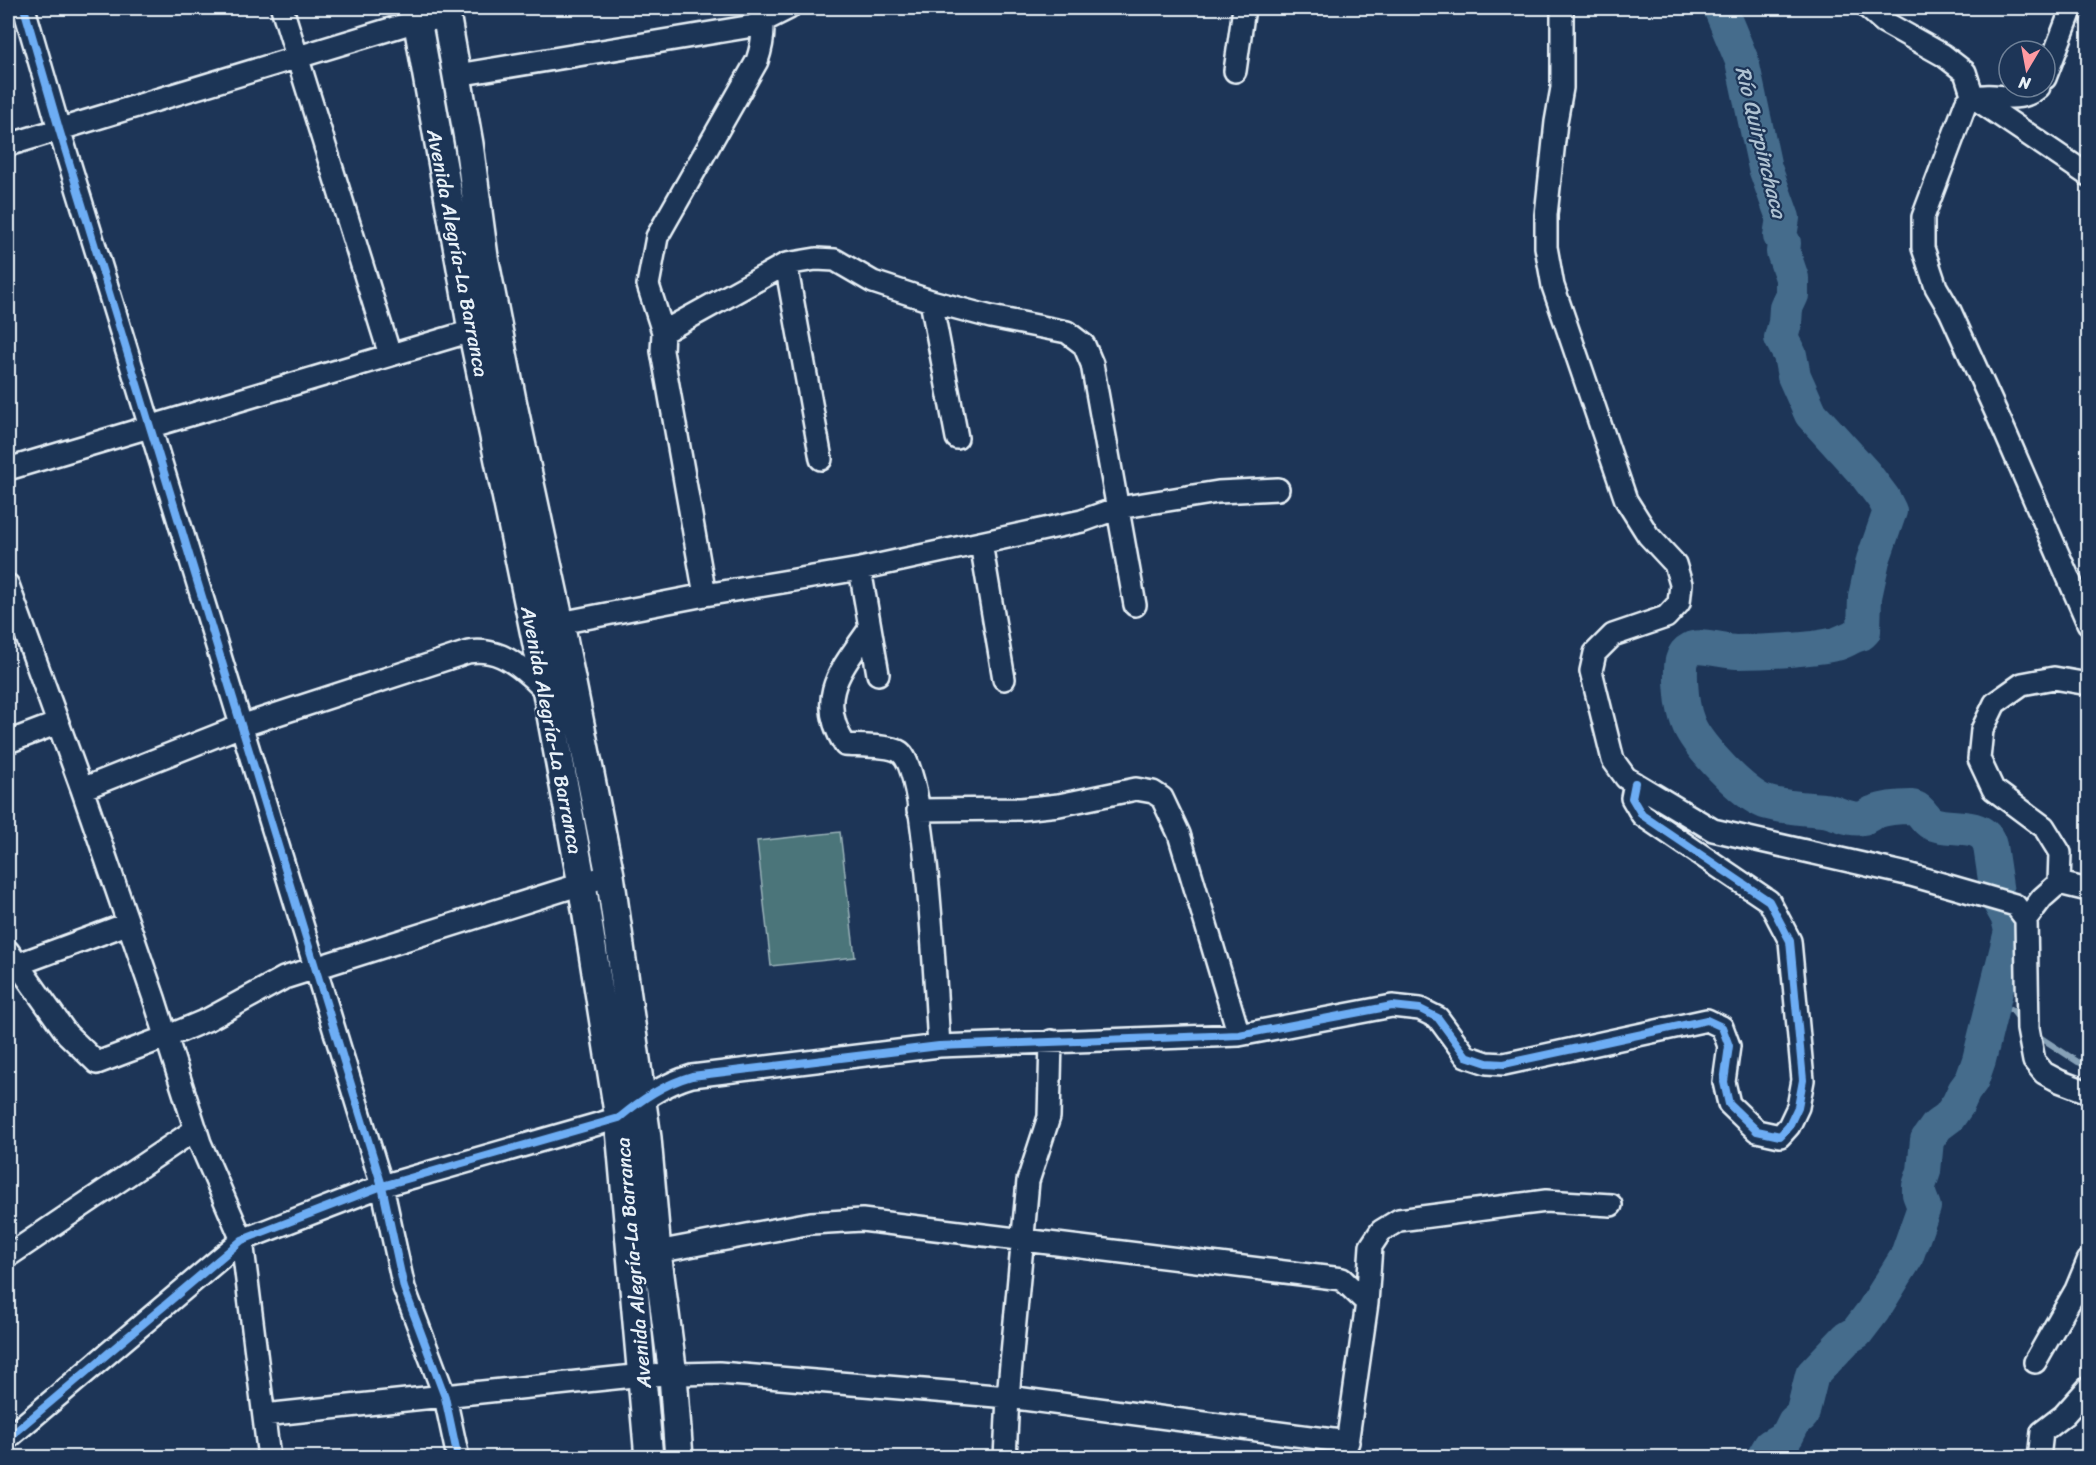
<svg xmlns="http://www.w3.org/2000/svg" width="2096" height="1465" font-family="Sriracha,sans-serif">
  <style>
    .green { fill: #4c757a; stroke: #9ab3b9; stroke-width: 1.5 }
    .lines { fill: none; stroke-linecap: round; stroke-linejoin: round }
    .stream { stroke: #86a1b7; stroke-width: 6 }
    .river { stroke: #446c8c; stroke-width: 34 }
    .minor-casing { stroke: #e8f1f8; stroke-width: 26 }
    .major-casing { stroke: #e8f1f8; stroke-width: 32 }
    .minor { stroke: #1d3557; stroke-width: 21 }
    .major { stroke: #1d3557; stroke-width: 27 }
    .cycleway-casing { stroke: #1d3557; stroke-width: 11 }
    .cycleway { stroke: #6dadf4; stroke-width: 8 }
    .labels { text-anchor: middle; stroke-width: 4.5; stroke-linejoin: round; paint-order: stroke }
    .street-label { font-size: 20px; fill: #e8f1f8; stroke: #1d3557 }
    .water-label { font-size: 21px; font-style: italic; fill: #afc2d2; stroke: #1d3557 }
  </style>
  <rect width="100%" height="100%" fill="#1d3557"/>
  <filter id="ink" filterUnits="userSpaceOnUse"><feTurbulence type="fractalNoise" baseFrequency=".0167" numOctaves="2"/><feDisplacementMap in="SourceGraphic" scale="12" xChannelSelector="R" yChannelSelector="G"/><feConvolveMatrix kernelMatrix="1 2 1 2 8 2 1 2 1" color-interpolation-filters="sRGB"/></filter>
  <g filter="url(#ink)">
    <path class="green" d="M 840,832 L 855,957 L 771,966 L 757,841 Z"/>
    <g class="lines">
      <path class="stream" d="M 1993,1001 L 2012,1010 L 2023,1024
        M 2035,1034 L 2078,1062 L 2088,1066"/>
      <path class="river" d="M 1720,8 L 1742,61 L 1765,168 L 1783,218 L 1780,236 L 1784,243 L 1783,252 L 1792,278 L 1792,295 L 1786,308 L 1785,323 L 1781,338 L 1790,355 L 1794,376 L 1811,414 L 1866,475 L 1884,499 L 1890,511 L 1873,560 L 1865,597 L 1864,631 L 1861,634 C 1852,636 1844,642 1836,644 C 1809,650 1764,652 1736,652 C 1724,652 1700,644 1691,649 C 1679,655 1681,669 1681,681 C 1682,697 1683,711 1689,725 C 1698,746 1744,795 1765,802 C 1783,808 1804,808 1823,810 C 1836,811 1849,821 1863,818 C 1867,817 1871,813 1875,812 C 1886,808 1900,807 1911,807 C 1922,808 1923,819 1931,823 C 1950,832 1984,820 1990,846 L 1998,900 L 2008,918 L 2011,931 L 1979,1060 L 1972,1080 L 1964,1091 L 1958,1104 L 1949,1117 L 1937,1126 L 1927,1140 L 1924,1171 L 1919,1186 L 1919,1194 L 1924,1207 L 1906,1258 L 1873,1311 L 1857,1332 L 1847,1338 L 1812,1375 L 1802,1415 L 1794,1422 L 1787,1436 L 1770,1446 L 1763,1458"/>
      <g class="minor-casing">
        <path id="minor" d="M 24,8 L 59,129 L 382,1186 L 404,1288 L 445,1397 L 458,1458
          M 282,8 L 390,355
          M 1562,8 L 1562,88 L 1556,122 L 1546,215 L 1546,247 L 1553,286 L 1626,500 L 1648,535 L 1675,564 L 1681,584 L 1679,603 L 1666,617 L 1613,635 L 1595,653 L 1591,671 L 1613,760 L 1626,778 L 1713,830 L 1911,875 L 2015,905 L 2026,919 L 2028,1029 L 2034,1061 L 2044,1073 L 2059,1081 L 2088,1092
          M 1868,8 L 1884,22 L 1943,55 L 1965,72 L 1973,97 L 2088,175
          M 1235,71 L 1244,8
          M 457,75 L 753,26 L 789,8
          M 2045,78 L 2072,8
          M 2039,87 C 2014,109 1988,85 1966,103 L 1923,217 L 1923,248 L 1936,287 L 1950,311 L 2005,432 L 2088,623
          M 8,145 L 417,21 L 447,18
          M 786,264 L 821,459
          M 931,301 L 957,438
          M 663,332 L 648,285 L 657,237 L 757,61 C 763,44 765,25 760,8
          M 8,469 L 485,327
          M 981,543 L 1004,679
          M 860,569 L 878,674
          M 8,585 L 82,789 L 154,998 L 200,1143 L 242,1240 L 269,1458
          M 705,595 L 662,351 L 663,332 L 786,264 L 816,259 L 835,260 L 873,282 L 931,301 L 991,317 L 1067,332 L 1084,345 L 1092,364 L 1135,605
          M 560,623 L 705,595 L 860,569 L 1082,521 L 1118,508 L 1218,492 L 1278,489
          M 870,628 C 843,668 814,696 845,745 C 858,746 890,745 900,752 C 927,771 936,1003 939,1046
          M 8,742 L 58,723
          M 82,789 L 241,726 L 468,652 C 493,648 511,659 529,675 C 537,681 542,689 551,695
          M 918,810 L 1021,809 L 1059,805 L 1136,789 L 1153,792 L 1162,798 L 1179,834 L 1239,1035
          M 2059,883 L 2088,890
          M 2026,919 L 2042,898 L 2059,883 L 2060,853 L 2044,827 L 1993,789 L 1979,759 L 1982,730 L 1995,703 L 2022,684 L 2054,678 L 2088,684
          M 8,951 L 67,1034 L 97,1063 L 166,1037 L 209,1019 L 284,978 L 610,875
          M 8,968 L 127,924
          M 643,1252 L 657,1252 L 811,1223 L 862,1220 L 1342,1279 L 1367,1303
          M 8,1256 L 196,1129
          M 2035,1362 L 2076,1290 L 2088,1261
          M 264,1415 L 643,1375 L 719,1373 L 1008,1397 L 1348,1442
          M 8,1438 L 242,1240 L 382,1186 L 619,1118 C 642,1099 664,1084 692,1076 L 939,1046 L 1239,1035 L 1392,1006 L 1420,1009 L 1438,1018 L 1466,1056 L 1487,1063 L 1504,1064 L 1707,1020 L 1722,1027 L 1729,1046 L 1724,1082 L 1729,1104 L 1757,1131 L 1780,1136 L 1789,1126 L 1798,1107 L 1803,1080 L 1790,941 L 1769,901 L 1642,815 L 1632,798 L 1635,783
          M 1005,1458 L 1008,1397 L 1028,1181 L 1049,1117 L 1051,1041
          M 1345,1458 L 1367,1303 L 1371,1246 L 1381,1231 L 1399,1220 L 1546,1201 L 1611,1205
          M 2039,1458 L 2042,1432 L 2064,1415 L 2088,1388"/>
      </g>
      <g class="major-casing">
        <path id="major" d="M 415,8 L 472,330 L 547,693 L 582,884 L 619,1118 L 649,1458
          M 445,8 L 469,144 L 484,257 L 512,400 L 560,623 L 610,875 L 647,1138 L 657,1252 L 673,1375 L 679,1458"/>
      </g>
      <use href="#minor" class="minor"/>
      <use href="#major" class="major"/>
      <g class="cycleway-casing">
        <path id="cycleway" d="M 24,8 L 59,129 L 382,1186 L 404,1288 L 445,1397 L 458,1458
          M 8,1438 L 242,1240 L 382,1186 L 619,1118 C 642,1099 664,1084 692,1076 L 939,1046 L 1239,1035 L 1392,1006 L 1420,1009 L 1438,1018 L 1466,1056 L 1487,1063 L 1504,1064 L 1707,1020 L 1722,1027 L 1729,1046 L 1724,1082 L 1729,1104 L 1757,1131 L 1780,1136 L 1789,1126 L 1798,1107 L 1803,1080 L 1790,941 L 1769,901 L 1642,815 L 1632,798 L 1635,783"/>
      </g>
      <use href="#cycleway" class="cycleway"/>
    </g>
  </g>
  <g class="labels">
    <g class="street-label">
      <text transform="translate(458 253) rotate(79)" y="7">Avenida Alegría-La Barranca</text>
      <text transform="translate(552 730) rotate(79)" y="7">Avenida Alegría-La Barranca</text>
      <text transform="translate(633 1263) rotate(-95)" y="7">Avenida Alegría-La Barranca</text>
    </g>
    <g class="water-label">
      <text transform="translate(1761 142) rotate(76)" y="7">Río Quirpinchaca</text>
    </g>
  </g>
  <rect width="2096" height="1465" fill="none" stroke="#1d3557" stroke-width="30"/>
  <rect x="15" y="15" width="2066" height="1435" fill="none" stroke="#e8f1f8" stroke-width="2" filter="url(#ink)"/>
  <g transform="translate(2027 69) rotate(190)"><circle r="28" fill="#1d3557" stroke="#6e8097" stroke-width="1.5"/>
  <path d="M0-4.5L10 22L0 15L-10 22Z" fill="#ff9aa2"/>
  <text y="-9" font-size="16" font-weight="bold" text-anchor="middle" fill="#e8f1f8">N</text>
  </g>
</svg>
